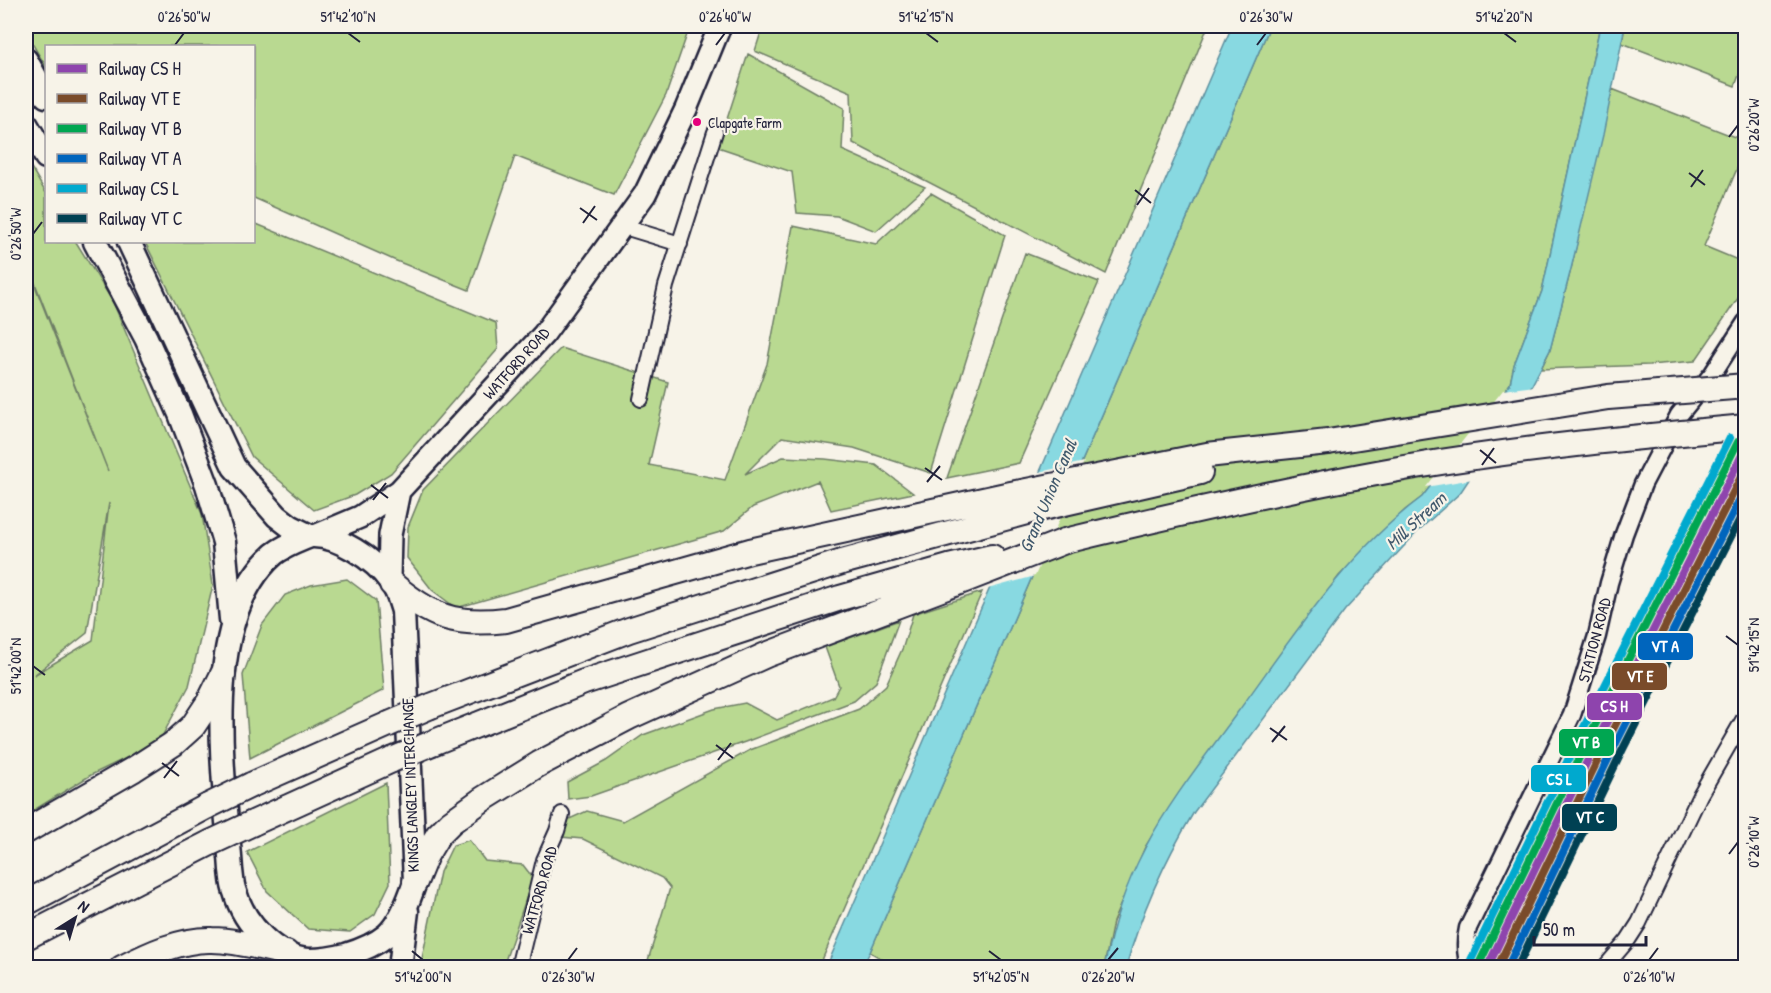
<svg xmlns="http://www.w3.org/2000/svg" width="1771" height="993" font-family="'Patrick Hand',sans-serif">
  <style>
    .green { fill: #b9d991; stroke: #6e7e66; stroke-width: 1.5; fill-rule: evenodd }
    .water { fill: #88d9e1; stroke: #5f909f; stroke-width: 1.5 }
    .pier { fill: #f7f3e8 }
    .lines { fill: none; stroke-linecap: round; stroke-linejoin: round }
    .minor-casing { stroke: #22223b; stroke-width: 18 }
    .tertiary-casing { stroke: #22223b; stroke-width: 21 }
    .primary-casing { stroke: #22223b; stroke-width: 26 }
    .trunk-casing { stroke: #22223b; stroke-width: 27 }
    .motorway-casing { stroke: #22223b; stroke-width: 28 }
    .minor { stroke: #f7f3e8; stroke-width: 14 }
    .tertiary { stroke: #f7f3e8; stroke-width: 16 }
    .primary { stroke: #f7f3e8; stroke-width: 21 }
    .trunk { stroke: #f7f3e8; stroke-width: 22 }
    .motorway { stroke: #f7f3e8; stroke-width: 24 }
    .motorway-bridge-casing { stroke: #22223b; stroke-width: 28; stroke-linecap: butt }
    .motorway-bridge { stroke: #f7f3e8; stroke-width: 24 }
    .rail-1-casing { stroke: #f7f3e8; stroke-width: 12 }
    .rail-2-casing { stroke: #f7f3e8; stroke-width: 12 }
    .rail-3-casing { stroke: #f7f3e8; stroke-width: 12 }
    .rail-4-casing { stroke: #f7f3e8; stroke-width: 12 }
    .rail-5-casing { stroke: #f7f3e8; stroke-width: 12 }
    .rail-6-casing { stroke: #f7f3e8; stroke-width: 12 }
    .rail-1 { stroke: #8e44ad; stroke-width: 8 }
    .rail-2 { stroke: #7a4b2a; stroke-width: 8 }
    .rail-3 { stroke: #00a651; stroke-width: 8 }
    .rail-4 { stroke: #0065bd; stroke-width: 8 }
    .rail-5 { stroke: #00a9ce; stroke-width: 8 }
    .rail-6 { stroke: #004153; stroke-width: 8 }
    .ticks { fill: none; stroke: #22223b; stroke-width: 2 }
    .bus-dot { fill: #e5007d; stroke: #f7f3e8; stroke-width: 2 }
    .labels { text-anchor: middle; stroke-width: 4.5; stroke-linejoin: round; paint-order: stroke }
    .bus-label { font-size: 14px; fill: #22223b; stroke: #f7f3e8; text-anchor: start }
    .street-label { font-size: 16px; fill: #22223b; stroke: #f7f3e8 }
    .water-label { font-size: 18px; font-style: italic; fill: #41596d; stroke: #f7f3e8 }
    .line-badge { stroke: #f7f3e8; stroke-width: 2 }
    .badge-label { font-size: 16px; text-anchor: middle; font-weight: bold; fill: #fff }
    .neatline { fill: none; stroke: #22223b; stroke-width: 2 }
    .ticks-label { font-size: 15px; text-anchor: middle; fill: #22223b }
  </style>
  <rect width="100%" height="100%" fill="#f7f3e8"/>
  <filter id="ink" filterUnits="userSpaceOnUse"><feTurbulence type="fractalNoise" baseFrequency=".0167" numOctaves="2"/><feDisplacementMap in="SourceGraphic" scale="12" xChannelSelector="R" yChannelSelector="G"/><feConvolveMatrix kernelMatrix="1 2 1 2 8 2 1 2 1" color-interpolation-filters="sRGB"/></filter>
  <g filter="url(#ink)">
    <path class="green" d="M 26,26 L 690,26 L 666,95 L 614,195 L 515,156 L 469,290 L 394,260 L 254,198 L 254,46 L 46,46 L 46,67 L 26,33 Z
      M 763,26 L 1208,26 L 1106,274 L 853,143 L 851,92 L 755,51 Z
      M 1270,26 L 1600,26 L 1542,291 L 1514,365 L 1510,384 L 1422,497 L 1405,510 L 1339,576 L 1180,792 L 1145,847 L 1113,922 L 1104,967 L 895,967 L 870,952 Z
      M 1625,26 L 1745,26 L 1745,59 L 1735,86 L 1622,43 Z
      M 748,54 L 844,108 L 842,150 L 925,187 L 876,231 L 837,216 L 797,213 L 792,172 L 718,147 Z
      M 1612,89 L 1745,141 L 1745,150 L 1704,246 L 1745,263 L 1745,288 L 1695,361 L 1649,365 L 1541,369 L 1550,350 L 1571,269 Z
      M 26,159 L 46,193 L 46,242 L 76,242 L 113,302 L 202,514 L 213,585 L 189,686 L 159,742 L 91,775 L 26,815 L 26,263 L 108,471 L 26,260 ZM 109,503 L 93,640 L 34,675 L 87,633 Z
      M 931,193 L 1005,235 L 931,473 L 854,448 L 782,437 L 745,474 L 783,457 L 825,459 L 876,465 L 913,493 L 831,510 L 818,481 L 753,507 L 724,531 L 456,608 L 432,590 L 407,558 L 408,527 L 423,490 L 561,348 L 668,382 L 649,465 L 725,480 L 767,364 L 793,226 L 876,244 Z
      M 254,223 L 496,323 L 498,349 L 391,473 L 355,495 L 314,510 L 252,457 L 145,242 L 254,242 Z
      M 1025,253 L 1099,282 L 1019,463 L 947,478 Z
      M 347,579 L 376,601 L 384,690 L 250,758 L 243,675 L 262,625 L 285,595 L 311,585 Z
      M 982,592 L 819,967 L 646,967 L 670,888 L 662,878 L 583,839 L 561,837 L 567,820 L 587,811 L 623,821 L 750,750 L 859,709 L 886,685 L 903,647 L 913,614 Z
      M 899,620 L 876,682 L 854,701 L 745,742 L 591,796 L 568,799 L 567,782 L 606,761 L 643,735 L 714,709 L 745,703 L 777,720 L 833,697 L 839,686 L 825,647 Z
      M 386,783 L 390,883 L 375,914 L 350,932 L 308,929 L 267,891 L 247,852 Z
      M 469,840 L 485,861 L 523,865 L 533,878 L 503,967 L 420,968 L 440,872 L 453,845 Z"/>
    <path class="water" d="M 1232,26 L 1270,26 L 870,952 L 862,967 L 826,968 Z
      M 1600,26 L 1625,26 L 1603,135 L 1571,269 L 1550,350 L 1532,385 L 1460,493 L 1418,531 L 1345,610 L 1194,812 C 1165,860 1141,913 1126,967 L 1104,968 C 1113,924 1124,888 1145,848 C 1170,800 1205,757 1237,713 C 1292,638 1346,553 1422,497 L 1510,384 L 1514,365 L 1542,291 Z"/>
    <path class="pier" d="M 1535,386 L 1473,479 L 1426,487 L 1503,390 Z
      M 1084,462 L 1035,576 L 984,590 L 1035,473 Z"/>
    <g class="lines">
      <g class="minor-casing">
        <path id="minor" d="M 621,226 L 680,244
          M 641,399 L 666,286 L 715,132
          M 518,968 L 544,860 L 557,831 L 562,814
          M 1604,968 L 1628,940 L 1639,923 L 1700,795 L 1746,715"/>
      </g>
      <g class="tertiary-casing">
        <path id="tertiary" d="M 1470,968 C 1465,954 1465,941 1468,928 L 1572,715 L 1597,636 L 1609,583 L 1624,534 L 1643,484 L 1679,415 L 1713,373 L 1746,322"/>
      </g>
      <g class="primary-casing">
        <path id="primary" d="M 315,536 L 360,517 L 399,491 L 544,334 L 645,194 L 686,109 L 720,26
          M 389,579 L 390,535 L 399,491"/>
      </g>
      <g class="trunk-casing">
        <path id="trunk" d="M 26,60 L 46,96
          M 26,124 L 46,157
          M 95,242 L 146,338 L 180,414 L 207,485 L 224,542 L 231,619
          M 129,242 L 234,467 L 277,516 L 290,526 L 310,536
          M 310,536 C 337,534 375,560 390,581 C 397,589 400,601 403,611 L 415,882 C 409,900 401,922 387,935 C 376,944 359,951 346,955 C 334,958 322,960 309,960 C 275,958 244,923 235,892 C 232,885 232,877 231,870 C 225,780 198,620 274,554 C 284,546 298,541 310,536 Z
          M 400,968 L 407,911"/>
      </g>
      <g class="motorway-casing">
        <path id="motorway" d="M 392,584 C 431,617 455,626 506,620 L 750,551 L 1006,495 L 1207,455 L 1328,442
          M 431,706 L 629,630 L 842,562 L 1038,509 L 1200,472
          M 432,743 L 584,682 L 840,598 L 949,567 L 992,557
          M 251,785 L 389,724
          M 253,823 L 392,760
          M 26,831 L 134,769 L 173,744 L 193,726 L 209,702 L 223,674
          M 415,882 L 426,855 L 438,835 L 451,822 L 483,799 L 539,764 L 629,717 L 766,655 L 965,580 L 1065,541
          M 26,903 L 208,806
          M 26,937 L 210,843
          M 122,968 C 149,954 181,939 212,940 C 236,940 262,948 286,953"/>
      </g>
      <use href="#minor" class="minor"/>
      <use href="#tertiary" class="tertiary"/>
      <use href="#primary" class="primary"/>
      <use href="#trunk" class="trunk"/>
      <use href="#motorway" class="motorway"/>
      <g class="motorway-bridge-casing">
        <path id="motorway-bridge" d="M 1328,442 L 1608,397 L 1746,386
          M 1065,541 C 1181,513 1298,486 1416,466 C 1525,448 1636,437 1746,427
          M 389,724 L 431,706
          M 392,760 L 432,743
          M 208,806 L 251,785
          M 210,843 L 253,823"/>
      </g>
      <use href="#motorway-bridge" class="motorway-bridge"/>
      <g class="rail-1-casing">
        <path id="rail-1" d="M 1487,968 L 1599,737 L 1746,447"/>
      </g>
      <g class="rail-2-casing">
        <path id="rail-2" d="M 1497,968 L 1607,741 L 1746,467"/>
      </g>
      <g class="rail-3-casing">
        <path id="rail-3" d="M 1479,964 L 1591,733 L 1738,442"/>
      </g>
      <g class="rail-4-casing">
        <path id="rail-4" d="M 1507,968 L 1615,745 L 1746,487"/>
      </g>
      <g class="rail-5-casing">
        <path id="rail-5" d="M 1471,960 L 1583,729 L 1730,438"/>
      </g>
      <g class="rail-6-casing">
        <path id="rail-6" d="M 1517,968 L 1623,749 L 1746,507"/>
      </g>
      <use href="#rail-1" class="rail-1"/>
      <use href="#rail-2" class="rail-2"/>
      <use href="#rail-3" class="rail-3"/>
      <use href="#rail-4" class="rail-4"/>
      <use href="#rail-5" class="rail-5"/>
      <use href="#rail-6" class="rail-6"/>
    </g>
  </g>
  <path class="ticks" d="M 348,33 L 360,42M 926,33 L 938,42M 1504,33 L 1516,42M 175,45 L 184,33M 716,45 L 725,33M 1257,45 L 1266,33M 1729,137 L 1738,125M 1689,173 L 1705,185M 1691,187 L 1703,170M 1135,190 L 1151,203M 1137,205 L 1149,188M 580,208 L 597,220M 583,223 L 595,206M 33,234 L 42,222M 1480,450 L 1496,463M 1482,465 L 1494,448M 925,468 L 942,480M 927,482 L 940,466M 371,485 L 388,498M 373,500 L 386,483M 1726,636 L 1738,645M 33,666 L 45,675M 1270,728 L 1287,740M 1272,742 L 1285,726M 716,745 L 733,758M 718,760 L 731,743M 162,763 L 179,776M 164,778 L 177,761M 1729,854 L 1738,842M 412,951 L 423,960M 989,951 L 1001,960M 568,960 L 577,948M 1108,960 L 1118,948M 1649,960 L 1658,948"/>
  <circle class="bus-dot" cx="697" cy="122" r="5"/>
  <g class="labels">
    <g class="bus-label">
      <text x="708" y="128">Clapgate Farm</text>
    </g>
    <g class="street-label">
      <text transform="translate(516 363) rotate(-48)" y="6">WATFORD ROAD</text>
      <text transform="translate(1594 640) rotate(-75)" y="6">STATION ROAD</text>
      <text transform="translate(410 785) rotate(-92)" y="6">KINGS LANGLEY INTERCHANGE</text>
      <text transform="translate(539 890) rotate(-74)" y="6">WATFORD ROAD</text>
    </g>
    <g class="water-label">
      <text transform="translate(1048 496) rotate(-67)" y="6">Grand Union Canal</text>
      <text transform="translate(1416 521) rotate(-43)" y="6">Mill Stream</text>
    </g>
  </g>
  <g class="line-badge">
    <rect x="1637" y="632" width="57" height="29" rx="6" fill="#0065bd"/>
    <rect x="1611" y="662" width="57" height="29" rx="6" fill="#7a4b2a"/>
    <rect x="1586" y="692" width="57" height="29" rx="6" fill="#8e44ad"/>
    <rect x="1558" y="728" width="57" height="29" rx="6" fill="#00a651"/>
    <rect x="1530" y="764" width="57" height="29" rx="6" fill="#00a9ce"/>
    <rect x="1561" y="803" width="57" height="29" rx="6" fill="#004153"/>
  </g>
  <g class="badge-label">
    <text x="1665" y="652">VT A</text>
    <text x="1640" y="682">VT E</text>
    <text x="1614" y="712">CS H</text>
    <text x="1586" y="748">VT B</text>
    <text x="1559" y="785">CS L</text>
    <text x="1590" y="823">VT C</text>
  </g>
  <rect width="1771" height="993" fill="none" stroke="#f7f3e8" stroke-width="66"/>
  <rect x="45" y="45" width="210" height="198" fill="#f7f3e8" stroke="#a29fa3" stroke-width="1.5"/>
  <rect x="57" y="64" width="30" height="9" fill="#8e44ad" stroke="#a29fa3" stroke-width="1.5"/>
  <text x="99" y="75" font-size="18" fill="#22223b">Railway CS H</text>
  <rect x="57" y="94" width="30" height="9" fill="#7a4b2a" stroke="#a29fa3" stroke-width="1.5"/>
  <text x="99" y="105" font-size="18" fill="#22223b">Railway VT E</text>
  <rect x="57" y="124" width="30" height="9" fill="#00a651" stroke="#a29fa3" stroke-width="1.5"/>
  <text x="99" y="135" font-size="18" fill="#22223b">Railway VT B</text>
  <rect x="57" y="154" width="30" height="9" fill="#0065bd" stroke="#a29fa3" stroke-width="1.5"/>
  <text x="99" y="165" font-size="18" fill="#22223b">Railway VT A</text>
  <rect x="57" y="184" width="30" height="9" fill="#00a9ce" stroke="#a29fa3" stroke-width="1.5"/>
  <text x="99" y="195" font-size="18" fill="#22223b">Railway CS L</text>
  <rect x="57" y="214" width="30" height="9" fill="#004153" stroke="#a29fa3" stroke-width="1.5"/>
  <text x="99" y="225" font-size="18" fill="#22223b">Railway VT C</text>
  <g transform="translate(75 918) rotate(37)" stroke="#f7f3e8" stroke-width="4.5" paint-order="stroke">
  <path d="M0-4.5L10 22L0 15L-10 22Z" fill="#22223b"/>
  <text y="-9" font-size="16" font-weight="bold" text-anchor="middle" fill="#22223b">N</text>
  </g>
  <path d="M1534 936v9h112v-9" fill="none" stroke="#22223b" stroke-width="3"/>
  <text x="1543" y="936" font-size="18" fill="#22223b" stroke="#f7f3e8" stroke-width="4.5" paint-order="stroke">50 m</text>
  <rect x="33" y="33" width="1705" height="927" class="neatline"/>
  <g class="ticks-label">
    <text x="184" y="22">0°26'50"W</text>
    <text x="348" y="22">51°42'10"N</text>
    <text x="725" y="22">0°26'40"W</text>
    <text x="926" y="22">51°42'15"N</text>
    <text x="1266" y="22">0°26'30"W</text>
    <text x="1504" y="22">51°42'20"N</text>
    <text transform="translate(1754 125) rotate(-90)" y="5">0°26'20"W</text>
    <text transform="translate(16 234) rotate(-90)" y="5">0°26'50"W</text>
    <text transform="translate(1754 645) rotate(-90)" y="5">51°42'15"N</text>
    <text transform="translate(16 666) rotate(-90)" y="5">51°42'00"N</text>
    <text transform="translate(1754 842) rotate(-90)" y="5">0°26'10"W</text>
    <text x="423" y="982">51°42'00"N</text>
    <text x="568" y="982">0°26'30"W</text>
    <text x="1001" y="982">51°42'05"N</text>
    <text x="1108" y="982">0°26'20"W</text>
    <text x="1649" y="982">0°26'10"W</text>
  </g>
</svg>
